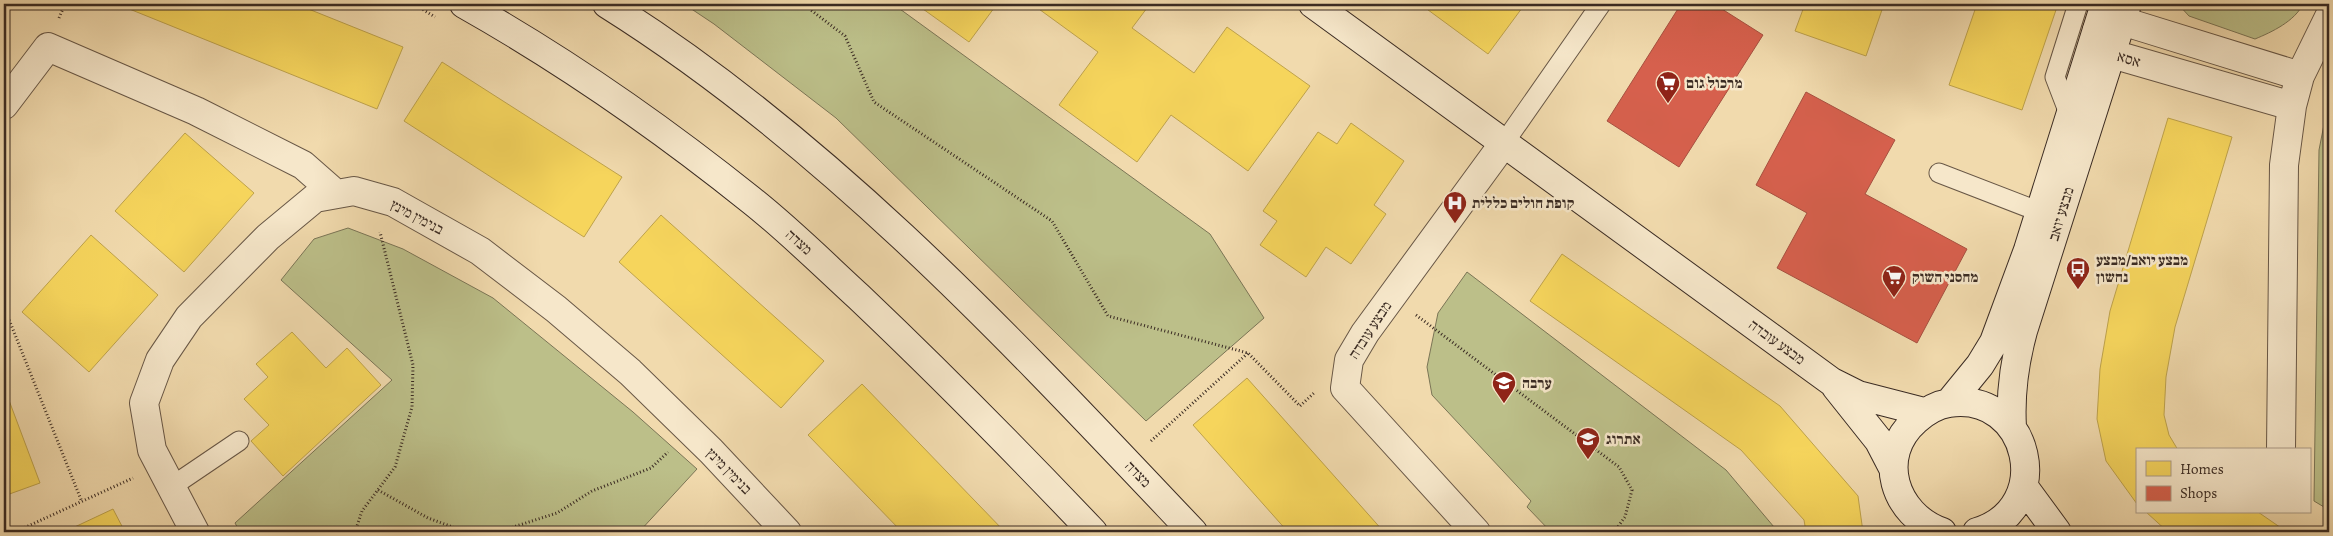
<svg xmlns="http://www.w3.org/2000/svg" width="2333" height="536" font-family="Alegreya,'Frank Ruhl Libre',serif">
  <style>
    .green { fill: #bcbf89; stroke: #7b7556 }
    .homes { fill: #f6d55c; stroke: #bea24b }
    .shops { fill: #d6604d; stroke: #a75040 }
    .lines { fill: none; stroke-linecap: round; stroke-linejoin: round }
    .lane-casing { stroke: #685746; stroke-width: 21 }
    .street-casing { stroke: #685746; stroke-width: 30 }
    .secondary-casing { stroke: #3a2b23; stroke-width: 30 }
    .path { stroke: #3a2b23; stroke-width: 3; stroke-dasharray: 1 2.5; stroke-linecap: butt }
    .lane { stroke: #f6e7ca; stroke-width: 19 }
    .street { stroke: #f6e7ca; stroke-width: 28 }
    .secondary { stroke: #f6e7ca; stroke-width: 28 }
    .labels { text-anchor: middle; stroke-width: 5; stroke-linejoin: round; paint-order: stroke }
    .street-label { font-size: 15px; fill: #3a2b23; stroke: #f6e7ca }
    .poi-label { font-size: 15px; font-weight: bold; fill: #3a2b23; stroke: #f6e7ca; text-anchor: start }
  </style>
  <rect width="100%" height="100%" fill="#f1daad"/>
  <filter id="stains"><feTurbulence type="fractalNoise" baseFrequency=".004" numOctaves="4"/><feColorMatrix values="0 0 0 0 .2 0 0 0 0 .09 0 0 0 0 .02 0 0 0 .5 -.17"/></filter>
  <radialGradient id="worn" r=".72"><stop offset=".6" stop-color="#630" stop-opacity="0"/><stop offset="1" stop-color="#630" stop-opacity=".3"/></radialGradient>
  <path class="green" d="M 684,4 L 893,4 L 1210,234 L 1264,318 L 1146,421 L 836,118 L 714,24 Z
    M 2178,4 L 2303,4 C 2295,21 2272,32 2255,39 L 2189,16 Z
    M 2329,99 L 2329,510 L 2314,501 L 2319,150 Z
    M 348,228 L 403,249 L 493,298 L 633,412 L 697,469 L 639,532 L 240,532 L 235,523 L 392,380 L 281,280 L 314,239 Z
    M 1467,272 L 1726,470 L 1774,527 L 1775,532 L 1551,532 L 1527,507 L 1531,501 L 1432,395 L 1427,367 L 1438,313 Z"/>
  <path class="homes" d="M 117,4 L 296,4 L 403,47 L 377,109 Z
    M 916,4 L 997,4 L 969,42 Z
    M 1032,4 L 1150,4 L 1132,28 L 1194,73 L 1227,27 L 1310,86 L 1248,171 L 1171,115 L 1137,162 L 1059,105 L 1098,52 Z
    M 1420,4 L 1525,4 L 1488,54 Z
    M 1805,4 L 1884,4 L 1866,56 L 1795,31 Z
    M 1977,4 L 2058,4 L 2022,110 L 1949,85 Z
    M 442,62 L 622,177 L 584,237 L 404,121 Z
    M 2168,118 L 2232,137 L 2175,327 L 2166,377 L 2164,415 L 2169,435 L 2178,450 L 2137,450 L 2137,504 L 2106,461 L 2097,419 L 2100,369 L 2110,311 Z
    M 1351,123 L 1404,161 L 1374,205 L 1386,214 L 1351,264 L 1326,247 L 1306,277 L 1260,245 L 1277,221 L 1263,211 L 1318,132 L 1337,144 Z
    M 185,133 L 254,193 L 184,272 L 115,211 Z
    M 661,215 L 824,361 L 781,408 L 619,262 Z
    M 91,235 L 158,295 L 89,372 L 22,312 Z
    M 1562,254 L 1780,406 L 1858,496 L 1863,532 L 1806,532 L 1804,520 L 1741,450 L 1530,301 Z
    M 292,332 L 326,368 L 347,348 L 381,385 L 283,476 L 251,441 L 269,425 L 244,399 L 268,377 L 256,364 Z
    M 1247,378 L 1384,532 L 1288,532 L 1193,425 Z
    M 862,384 L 1005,532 L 902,532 L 808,435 Z
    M 4,387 L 40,483 L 4,496 Z
    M 113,509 L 125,532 L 64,532 Z
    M 2146,512 L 2258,512 L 2287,532 L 2168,532 Z"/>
  <path class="shops" d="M 1681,4 L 1714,4 L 1763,35 L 1679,167 L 1607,121 Z
    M 1806,92 L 1895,140 L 1865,194 L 1967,249 L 1917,343 L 1777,268 L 1807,213 L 1756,185 Z"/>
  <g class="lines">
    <g class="lane-casing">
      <path id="lane" d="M 2070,116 L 2055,77 L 2078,4
        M 1504,143 L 1601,4
        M 1939,173 L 2040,212
        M 171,487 L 239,441"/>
    </g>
    <g class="street-casing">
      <path id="street" d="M 4,105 L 48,47 L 196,111 L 303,165 L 336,194
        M 2292,106 L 2112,54 L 2097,30 L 2122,21 L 2300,76
        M 2281,450 L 2284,165 L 2292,106 L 2300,76 L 2329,17
        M 195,532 L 152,450 L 144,403 L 160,360 L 189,317 L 268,237 L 315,198 L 354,191 L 393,202 L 480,251 L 556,309 L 630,372 L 711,451 L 787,532
        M 1476,532 L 1345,388 L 1349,360 L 1365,333 L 1504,143"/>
    </g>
    <g class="secondary-casing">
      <path id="secondary" d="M 464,4 C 565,61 660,127 751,200 C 789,230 823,264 859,297 C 939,373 1017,452 1093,532
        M 607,4 C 830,144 1013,342 1193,532
        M 1313,4 L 1832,382 L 1858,395 L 1924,412
        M 1836,387 L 1879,441 L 1893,468
        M 1949,403 L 1980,365 L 1994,342 L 2028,250 L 2105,4
        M 2012,427 C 2010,393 2014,364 2023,331 L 2127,4
        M 2024,487 L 2057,532
        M 1942,532 C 1894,515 1875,456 1916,420 C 1925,412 1936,405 1949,403 C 2030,391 2057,508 1977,532"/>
    </g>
    <path class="path" d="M 414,4 L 435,17
      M 803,4 L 845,36 L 874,102 L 1052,221 L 1108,316 L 1248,353 L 1300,406 L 1315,392
      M 59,18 L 65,4
      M 4,307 L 82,502
      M 1416,315 L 1619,467 L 1632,490 L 1625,517 L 1614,532
      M 1151,441 L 1248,353
      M 378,490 L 428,518 L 458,529 L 507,529 L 557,513 L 592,491 L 651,468 L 668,452
      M 15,532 L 133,478
      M 355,532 L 362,511 L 395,467 L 412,407 L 413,365 L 380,232"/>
    <use href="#lane" class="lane"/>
    <use href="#street" class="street"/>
    <use href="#secondary" class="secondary"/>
  </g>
  <defs>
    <g id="supermarket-pin" transform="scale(1.25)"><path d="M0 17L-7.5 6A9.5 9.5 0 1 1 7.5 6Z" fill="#8f2418" stroke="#f6e7ca"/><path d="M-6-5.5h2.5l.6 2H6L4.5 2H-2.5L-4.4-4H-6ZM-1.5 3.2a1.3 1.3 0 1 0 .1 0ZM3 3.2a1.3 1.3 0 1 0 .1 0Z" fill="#fff"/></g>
    <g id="hospital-pin" transform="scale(1.25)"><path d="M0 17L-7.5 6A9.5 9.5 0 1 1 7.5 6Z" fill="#8f2418" stroke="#f6e7ca"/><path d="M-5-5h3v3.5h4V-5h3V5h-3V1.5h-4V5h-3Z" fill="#fff"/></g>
    <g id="bus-pin" transform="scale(1.25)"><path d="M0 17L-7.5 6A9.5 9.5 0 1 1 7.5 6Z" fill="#8f2418" stroke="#f6e7ca"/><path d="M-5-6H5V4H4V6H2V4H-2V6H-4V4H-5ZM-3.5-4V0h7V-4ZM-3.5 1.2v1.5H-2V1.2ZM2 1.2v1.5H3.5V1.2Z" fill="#fff"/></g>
    <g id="school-pin" transform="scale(1.25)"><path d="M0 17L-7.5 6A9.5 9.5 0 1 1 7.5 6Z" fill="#8f2418" stroke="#f6e7ca"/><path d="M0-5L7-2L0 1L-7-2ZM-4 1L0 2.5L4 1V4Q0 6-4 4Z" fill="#fff"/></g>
  </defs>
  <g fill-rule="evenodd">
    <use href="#supermarket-pin" x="1668" y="83"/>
    <use href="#hospital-pin" x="1455" y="203"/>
    <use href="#bus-pin" x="2078" y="269"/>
    <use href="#supermarket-pin" x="1894" y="277"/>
    <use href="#school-pin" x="1504" y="383"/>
    <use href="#school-pin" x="1588" y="439"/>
  </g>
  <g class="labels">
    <g class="street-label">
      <text transform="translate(2129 59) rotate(17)" y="5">אסא</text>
      <text transform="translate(2061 214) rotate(-73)" y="5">מבצע יואב</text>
      <text transform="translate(417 217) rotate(28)" y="5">בנימין מינץ</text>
      <text transform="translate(799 242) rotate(42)" y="5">מצדה</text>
      <text transform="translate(1370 330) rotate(-57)" y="5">מבצע עובדה</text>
      <text transform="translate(1777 342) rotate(36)" y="5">מבצע עובדה</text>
      <text transform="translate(729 471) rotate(46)" y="5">בנימין מינץ</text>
      <text transform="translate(1138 474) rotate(46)" y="5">מצדה</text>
    </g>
    <g class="poi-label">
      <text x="1686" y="88">מרכול גום</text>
      <text x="1472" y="208">קופת חולים כללית</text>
      <text x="2096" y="265">מבצע יואב/מבצע<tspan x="2096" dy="17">נחשון</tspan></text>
      <text x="1912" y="282">מחסני השוק</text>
      <text x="1522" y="388">ערבה</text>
      <text x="1606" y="444">אתרוג</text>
    </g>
  </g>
  <rect width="2333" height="536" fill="none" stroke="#f1daad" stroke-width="20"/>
  <rect x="5" y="5" width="2323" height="526" fill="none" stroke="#3a2b23" stroke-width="2.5"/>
  <rect x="10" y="10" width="2313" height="516" fill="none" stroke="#3a2b23"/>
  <rect x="2136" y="448" width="175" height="65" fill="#f6e7ca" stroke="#ab9c87"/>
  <rect x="2146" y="461" width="25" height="15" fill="#f6d55c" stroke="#ab9c87"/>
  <text x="2180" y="474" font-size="15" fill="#3a2b23">Homes</text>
  <rect x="2146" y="486" width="25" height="15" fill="#d6604d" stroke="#ab9c87"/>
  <text x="2180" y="498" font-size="15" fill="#3a2b23">Shops</text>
  <rect width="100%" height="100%" filter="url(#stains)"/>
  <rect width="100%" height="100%" fill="url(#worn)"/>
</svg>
